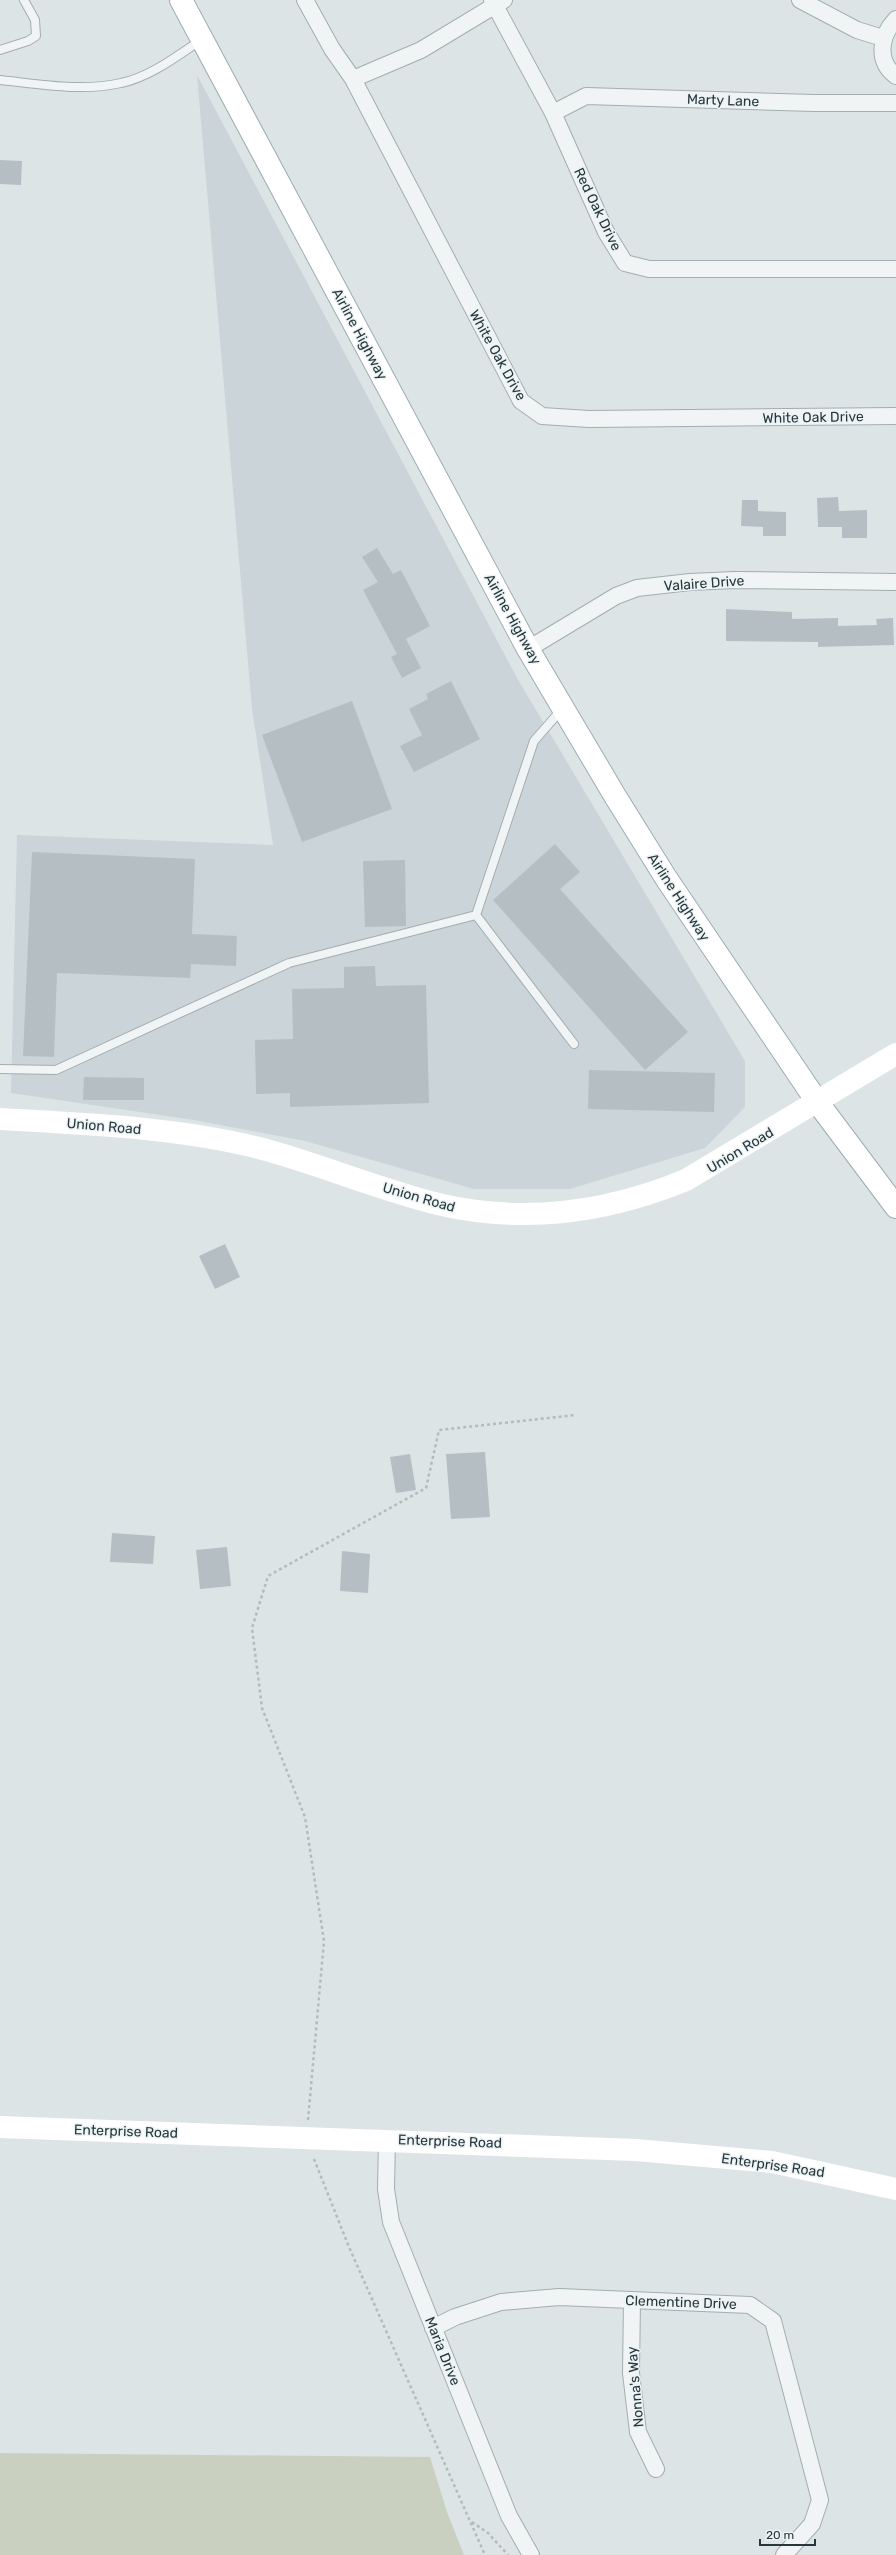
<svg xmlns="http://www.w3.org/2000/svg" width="896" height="2555" font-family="Rubik,sans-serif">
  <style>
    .built { fill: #cbd4d8 }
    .green { fill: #cad0bf }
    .building { fill: #b5bfc3 }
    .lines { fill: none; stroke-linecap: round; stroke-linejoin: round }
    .lane-casing { stroke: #a3adb0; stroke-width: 10 }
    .street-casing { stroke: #a3adb0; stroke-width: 18 }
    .primary-casing { stroke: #9dadb2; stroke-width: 24 }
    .path { stroke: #b4bbbe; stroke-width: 2.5; stroke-dasharray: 3 3; stroke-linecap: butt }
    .lane { stroke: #f0f4f5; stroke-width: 8 }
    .street { stroke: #f0f4f5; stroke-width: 16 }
    .secondary { stroke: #fff; stroke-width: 22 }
    .primary { stroke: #fff; stroke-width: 22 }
    .labels { text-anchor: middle; stroke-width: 3; stroke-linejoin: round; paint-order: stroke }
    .street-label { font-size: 14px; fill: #27373c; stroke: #ecf3f4 }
  </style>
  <rect width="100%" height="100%" fill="#dde4e6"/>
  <path class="built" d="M 197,75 L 517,678 L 745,1061 L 745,1107 L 705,1148 L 570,1189 L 474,1189 L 305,1141 L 194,1120 L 11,1093 L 17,835 L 273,845 L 252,709 Z"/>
  <path class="green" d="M 0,2453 L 430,2457 L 447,2512 L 464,2555 L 0,2555 Z"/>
  <path class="building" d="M 0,160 L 22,161 L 21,185 L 0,184 Z
    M 838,497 L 839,511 L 867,510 L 867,538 L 842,538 L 842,527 L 818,527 L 817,498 Z
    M 742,500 L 758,500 L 758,511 L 786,512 L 786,536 L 763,536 L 763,527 L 741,526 Z
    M 377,548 L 393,574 L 401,570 L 430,626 L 406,639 L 421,668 L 402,678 L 391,657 L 397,654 L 363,590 L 378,582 L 362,557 Z
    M 726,609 L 792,612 L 792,619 L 838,618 L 838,626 L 877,625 L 876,619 L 893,618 L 894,645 L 818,647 L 818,642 L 726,641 Z
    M 451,681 L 480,739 L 414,772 L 400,746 L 422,735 L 409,709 L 428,699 L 426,694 Z
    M 352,701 L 392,809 L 302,842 L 262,735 Z
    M 555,844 L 580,872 L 560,889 L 688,1032 L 645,1070 L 493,900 Z
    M 32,852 L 195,859 L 192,934 L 237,936 L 236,966 L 191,964 L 190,978 L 57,973 L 54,1057 L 23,1056 Z
    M 405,860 L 406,926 L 365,927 L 363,861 Z
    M 375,966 L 376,986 L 426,985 L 429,1103 L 290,1107 L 290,1093 L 256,1094 L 255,1040 L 293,1039 L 292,989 L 344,988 L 344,967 Z
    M 589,1070 L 715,1073 L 714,1112 L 588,1109 Z
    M 84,1077 L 144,1078 L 144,1100 L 83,1100 Z
    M 225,1244 L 240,1277 L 215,1289 L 199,1256 Z
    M 485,1452 L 490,1517 L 451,1519 L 446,1454 Z
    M 410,1454 L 416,1490 L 396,1493 L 390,1457 Z
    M 112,1533 L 155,1536 L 153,1564 L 110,1562 Z
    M 227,1547 L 231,1586 L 200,1589 L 196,1550 Z
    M 342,1551 L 370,1554 L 368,1593 L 340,1591 Z"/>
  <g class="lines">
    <g class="lane-casing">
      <path id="lane" d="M 0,50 L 28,41 L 36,36 L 35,20 L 24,0
        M 0,80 C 39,84 82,92 121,83 C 150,77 177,56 201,40
        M 476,915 L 574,1044
        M 0,1069 L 56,1070 L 289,963 L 476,915 L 534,741 L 562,709"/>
    </g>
    <g class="street-casing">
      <path id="street" d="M 305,0 L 332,49 L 353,79 L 521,401 L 542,416 L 589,419 L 896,416
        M 492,0 L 553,113 L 606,232 L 625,263 L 649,269 L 896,269
        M 800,0 L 857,30 L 883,38
        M 896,19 C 880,36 876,61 896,76
        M 353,79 L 421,50 L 504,0
        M 553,113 L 586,96 L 814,103 L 896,103
        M 528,649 L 616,596 L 637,588 L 690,582 L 734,580 L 896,582
        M 387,2139 L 386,2189 L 391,2222 L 509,2516 L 531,2555
        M 632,2300 L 631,2373 L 638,2432 L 656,2469
        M 433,2328 L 455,2317 L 501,2302 L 559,2297 L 750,2305 L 773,2321 L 820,2500 L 812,2524 L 784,2555"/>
    </g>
    <g class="primary-casing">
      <path id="primary" d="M 181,0 L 528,649 L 615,796 L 666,878 L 818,1103 L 896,1207"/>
    </g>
    <path class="path" d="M 308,2120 L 324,1941 L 305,1817 L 262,1708 L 252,1628 L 268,1576 L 426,1488 L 439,1430 L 576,1415
      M 314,2159 L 349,2247 L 485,2555
      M 472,2522 L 488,2533 L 508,2555"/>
    <use href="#lane" class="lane"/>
    <use href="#street" class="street"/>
    <path class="secondary" d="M 0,1119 C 86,1124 175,1127 259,1148 C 320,1164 377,1189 438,1204 C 523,1224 606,1213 686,1180 L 896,1054
      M 0,2127 L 636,2150 L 772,2162 L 896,2189"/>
    <use href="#primary" class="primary"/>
  </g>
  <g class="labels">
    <g class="street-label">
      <text transform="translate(723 100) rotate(2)" y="5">Marty Lane</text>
      <text transform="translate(598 209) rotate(64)" y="5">Red Oak Drive</text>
      <text transform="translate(360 334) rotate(62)" y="5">Airline Highway</text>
      <text transform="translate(498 355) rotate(61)" y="5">White Oak Drive</text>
      <text transform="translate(813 417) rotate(-1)" y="5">White Oak Drive</text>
      <text transform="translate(704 583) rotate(-4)" y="5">Valaire Drive</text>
      <text transform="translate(513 619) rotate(61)" y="5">Airline Highway</text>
      <text transform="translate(679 897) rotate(57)" y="5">Airline Highway</text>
      <text transform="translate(104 1126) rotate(5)" y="5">Union Road</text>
      <text transform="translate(740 1150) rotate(-31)" y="5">Union Road</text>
      <text transform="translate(419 1197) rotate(16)" y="5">Union Road</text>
      <text transform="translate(126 2131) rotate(2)" y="5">Enterprise Road</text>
      <text transform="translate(450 2141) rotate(2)" y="5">Enterprise Road</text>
      <text transform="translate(773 2165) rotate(8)" y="5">Enterprise Road</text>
      <text transform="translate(681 2302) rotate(2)" y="5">Clementine Drive</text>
      <text transform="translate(443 2351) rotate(68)" y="5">Maria Drive</text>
      <text transform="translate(635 2387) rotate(-95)" y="5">Nonna's Way</text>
    </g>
  </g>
  <path d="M760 2539v6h55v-6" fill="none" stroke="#27373c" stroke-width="2"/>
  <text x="766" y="2539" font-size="12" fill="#27373c" stroke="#ecf3f4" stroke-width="3" paint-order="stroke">20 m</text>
</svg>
